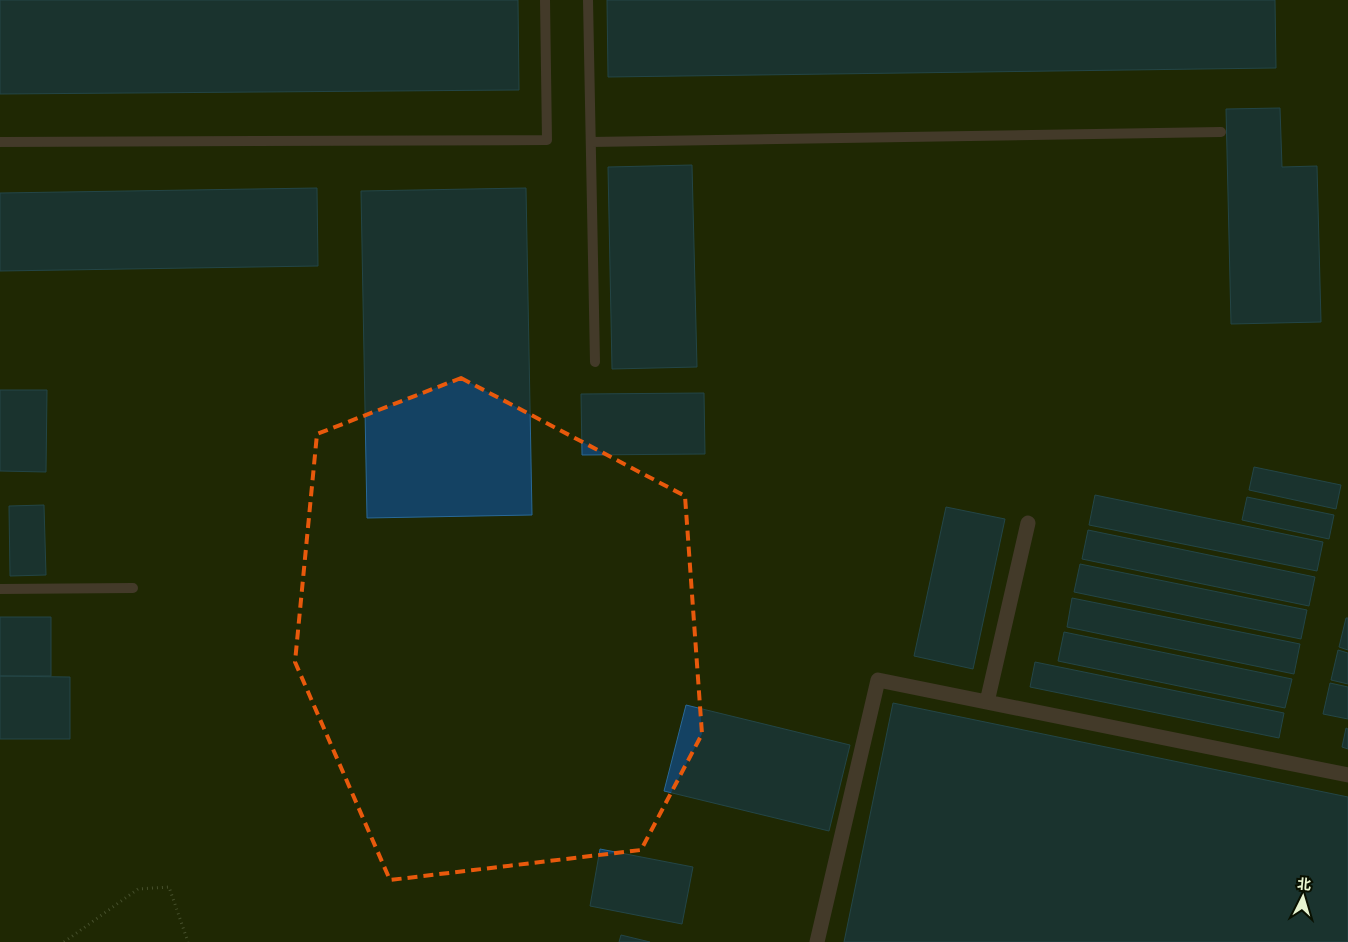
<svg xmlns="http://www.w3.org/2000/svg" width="1348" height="942" font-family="Inter,'Noto Sans SC',sans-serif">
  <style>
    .building { fill: #144263; stroke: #2a6997 }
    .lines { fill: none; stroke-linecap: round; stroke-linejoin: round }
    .path { stroke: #76805c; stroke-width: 3; stroke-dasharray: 1 4; stroke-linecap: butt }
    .service { stroke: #6f5057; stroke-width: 10 }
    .minor { stroke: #6f5057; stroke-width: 15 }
    .marked { fill: none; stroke: #e8590c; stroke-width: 4; stroke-dasharray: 10 6; stroke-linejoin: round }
  </style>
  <rect width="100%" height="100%" fill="#1f2804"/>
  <path class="building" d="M 0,0 L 518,0 L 519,90 L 0,94 Z
    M 607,0 L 1275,0 L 1276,68 L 608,77 Z
    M 1280,108 L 1282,167 L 1317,166 L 1321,322 L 1231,324 L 1226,109 Z
    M 692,165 L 697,367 L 612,369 L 608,167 Z
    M 317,188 L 318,266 L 0,271 L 0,193 Z
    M 526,188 L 532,515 L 367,518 L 361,191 Z
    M 0,390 L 47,390 L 46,472 L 0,471 Z
    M 704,393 L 705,454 L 582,455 L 581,394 Z
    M 1254,467 L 1341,485 L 1336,509 L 1249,490 Z
    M 1095,495 L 1323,542 L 1317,571 L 1089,525 Z
    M 1247,497 L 1334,515 L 1329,539 L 1242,520 Z
    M 44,505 L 46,575 L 10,576 L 9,506 Z
    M 946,507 L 1005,519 L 973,669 L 914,656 Z
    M 1088,530 L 1315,577 L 1309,606 L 1082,559 Z
    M 1080,564 L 1307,610 L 1301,639 L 1074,592 Z
    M 1072,598 L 1300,644 L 1294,674 L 1067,627 Z
    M 0,617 L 51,617 L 51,676 L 0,676 Z
    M 1346,618 L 1348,618 L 1348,650 L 1339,647 Z
    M 1064,632 L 1292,679 L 1285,708 L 1058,661 Z
    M 1338,650 L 1348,653 L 1348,684 L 1331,680 Z
    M 1035,662 L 1284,713 L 1279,738 L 1030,687 Z
    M 0,676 L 70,677 L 70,739 L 0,739 Z
    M 1330,683 L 1348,687 L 1348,719 L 1323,714 Z
    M 893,703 L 1348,797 L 1348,942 L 844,942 Z
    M 686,705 L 850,745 L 829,831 L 664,791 Z
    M 1346,728 L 1348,729 L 1348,749 L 1342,747 Z
    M 600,849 L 693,867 L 682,924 L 590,906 Z
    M 621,935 L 650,942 L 619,942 Z"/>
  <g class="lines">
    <path class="path" d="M 64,942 L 138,889 L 169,887 L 188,942"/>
    <path class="service" d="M 588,0 L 595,362
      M 0,142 L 547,140 L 545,0
      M 591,142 L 1221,132
      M 0,589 L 133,588"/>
    <path class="minor" d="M 987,702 L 1028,523
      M 817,942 L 878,680 L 1348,775"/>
  </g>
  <path d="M0 0H1348V942H0ZM 461,378 L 685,496 L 702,734 L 641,850 L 390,880 L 295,662 L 317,434 Z" fill="#1f2804" fill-opacity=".55" fill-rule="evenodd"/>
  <path class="marked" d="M 461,378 L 685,496 L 702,734 L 641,850 L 390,880 L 295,662 L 317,434 Z"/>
  <g transform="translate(1303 897) rotate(5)" stroke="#091000" stroke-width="4" paint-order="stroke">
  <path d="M0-4L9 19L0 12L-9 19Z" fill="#e7f4d0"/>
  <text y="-8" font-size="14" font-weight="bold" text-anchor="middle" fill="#e7f4d0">北</text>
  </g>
</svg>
